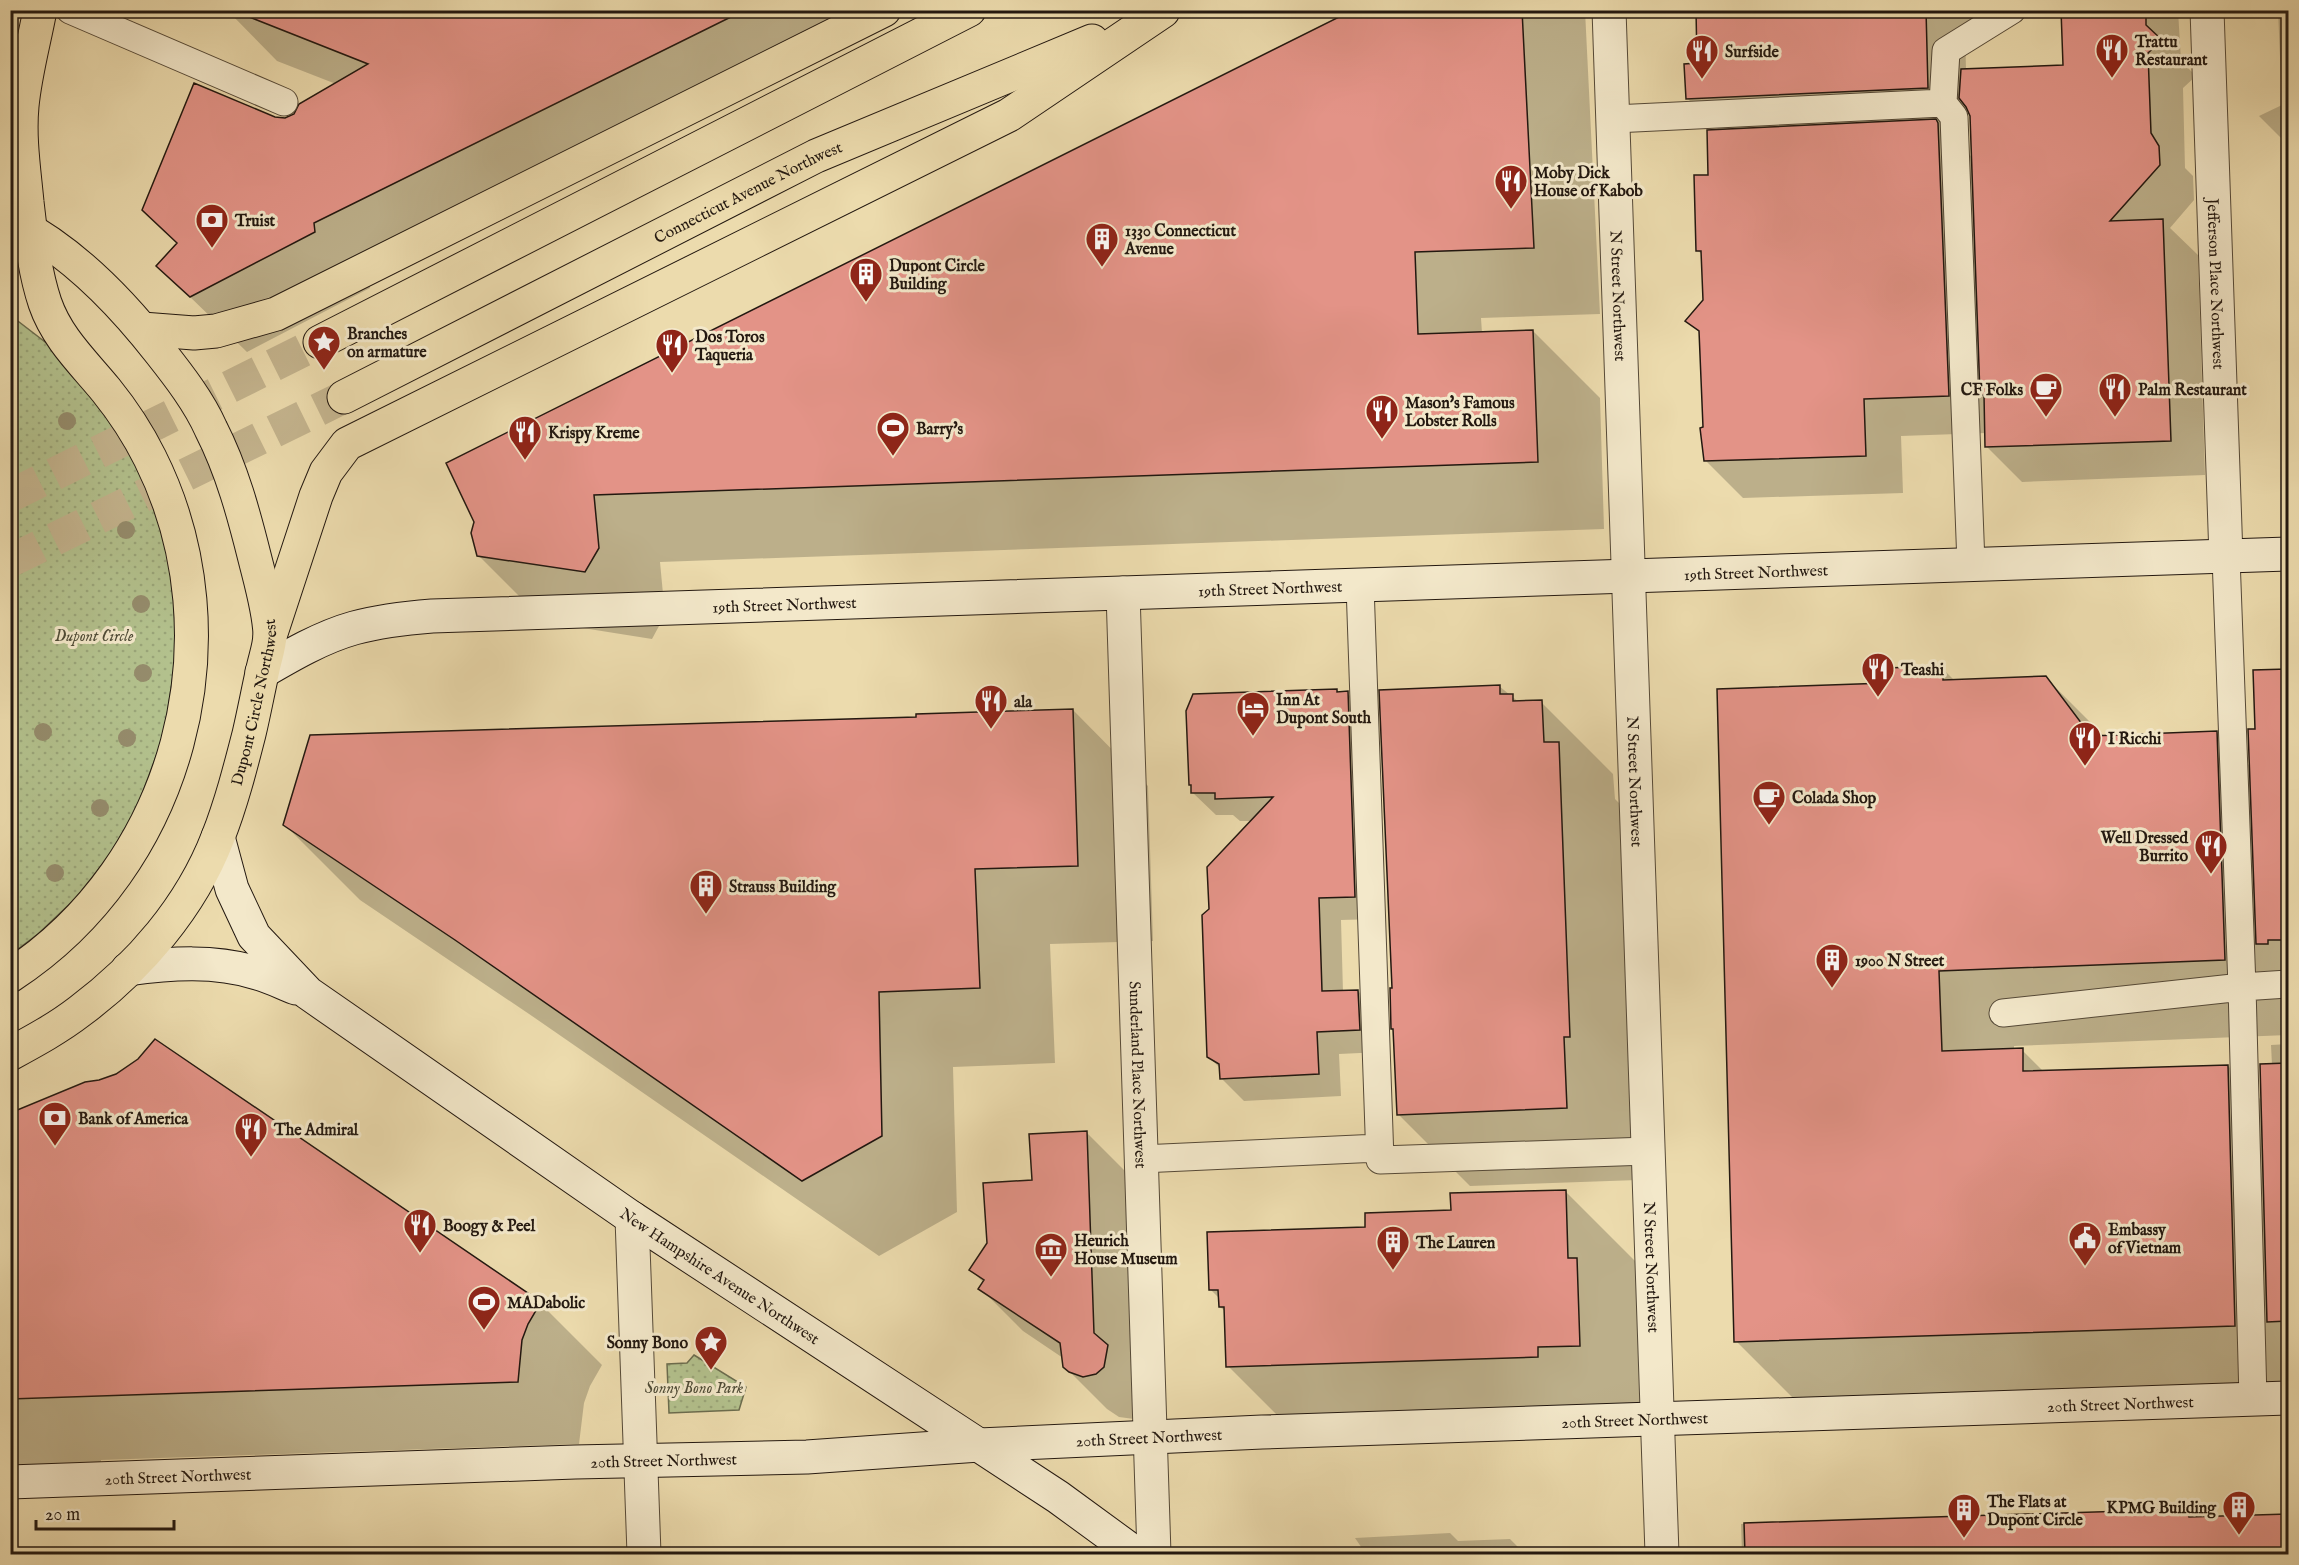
<svg xmlns="http://www.w3.org/2000/svg" width="2299" height="1565" font-family="'IM FELL English',serif">
  <style>
    .green { fill: url(#green-dots); stroke: #6b6c4e; stroke-width: 1.5 }
    .shadow { fill: #0003; fill-rule: evenodd }
    .building { fill: #e39387; stroke: #231810; stroke-width: 1.5 }
    .lines { fill: none; stroke-linecap: round; stroke-linejoin: round }
    .primary-tunnel { stroke: #c4b48e; stroke-width: 33; stroke-dasharray: 33 16; stroke-linecap: butt }
    .lane-casing { stroke: #554937; stroke-width: 29 }
    .street-casing { stroke: #554937; stroke-width: 35 }
    .secondary-casing { stroke: #231810; stroke-width: 35 }
    .primary-casing { stroke: #231810; stroke-width: 35 }
    .lane { stroke: #f3e8ca; stroke-width: 27 }
    .street { stroke: #f3e8ca; stroke-width: 33 }
    .secondary { stroke: #f3e8ca; stroke-width: 33 }
    .primary { stroke: #ecdbad; stroke-width: 33 }
    .tree { fill: #958c6c }
    .labels { text-anchor: middle; stroke-width: 6; stroke-linejoin: round; paint-order: stroke }
    .poi-label { font-size: 16px; font-weight: bold; fill: #231810; stroke: #f3e8ca; text-anchor: start }
    .street-label { font-size: 16px; fill: #231810; stroke: #f3e8ca }
    .park-label { font-size: 16px; font-style: italic; fill: #4e4b36; stroke: #f3e8ca }
  </style>
  <defs>
    <pattern id="green-dots" width="8" height="8" patternUnits="userSpaceOnUse" patternTransform="scale(1.5)"><rect width="8" height="8" fill="#b3c18d"/><path d="M2 2h.1M6 6h.1" fill="none" stroke="#9aa579" stroke-width="1.8" stroke-linecap="round"/></pattern>
  </defs>
  <rect width="100%" height="100%" fill="#ecdbad"/>
  <filter id="stains"><feTurbulence type="fractalNoise" baseFrequency=".00333" numOctaves="4"/><feColorMatrix values="0 0 0 0 .2 0 0 0 0 .09 0 0 0 0 .02 0 0 0 .5 -.17"/></filter>
  <radialGradient id="worn" r=".72"><stop offset=".6" stop-color="#630" stop-opacity="0"/><stop offset="1" stop-color="#630" stop-opacity=".3"/></radialGradient>
  <path class="green" d="M 10,315 L 49,345 L 117,427 L 153,499 L 173,576 L 176,656 L 164,735 L 136,810 L 109,856 L 76,898 L 38,934 L 10,955 Z
    M 694,1355 L 746,1387 L 739,1410 L 669,1413 L 667,1364 L 687,1363 Z"/>
  <path class="shadow" d="M 227,10 L 913,10 L 369,278 L 370,288 L 247,352 L 158,266 L 179,244 L 275,118 L 285,119 L 295,115 L 336,84 L 277,61 Z
    M 1357,10 L 1585,10 L 1600,314 L 1481,318 L 1482,333 L 1533,331 L 1600,398 L 1604,529 L 660,562 L 665,615 L 652,639 L 545,622 L 478,555 Z
    M 1697,10 L 1996,10 L 1965,27 L 1966,70 L 2064,66 L 2062,10 L 2178,10 L 2181,61 L 2196,76 L 2183,88 L 2185,168 L 2193,176 L 2194,200 L 2170,228 L 2198,255 L 2205,475 L 2022,482 L 1987,447 L 1986,433 L 1901,436 L 1903,493 L 1743,498 L 1705,460 L 1701,334 L 1687,320 L 1704,301 L 1703,255 L 1698,251 L 1709,176 L 1720,131 L 1687,98 L 1699,64 ZM 1967,106 L 1971,116 L 1973,158 L 1943,129 L 1968,128 Z
    M 2278,10 L 2288,10 L 2288,255 L 2281,138 L 2259,116 L 2282,105 Z
    M 1942,668 L 1955,681 L 2046,678 L 2105,737 L 2216,732 L 2251,767 L 2256,731 L 2288,670 L 2288,1035 L 2014,1046 L 2014,1050 L 2022,1050 L 2044,1072 L 2228,1066 L 2262,1101 L 2272,1065 L 2271,1045 L 2288,1044 L 2288,1402 L 1812,1417 L 1736,1341 L 1888,684 Z
    M 1499,686 L 1520,703 L 1541,702 L 1613,774 L 1615,799 L 1631,815 L 1638,1180 L 1470,1186 L 1398,1114 Z
    M 1337,690 L 1340,693 L 1347,693 L 1370,716 L 1377,919 L 1341,920 L 1343,992 L 1358,991 L 1380,1014 L 1382,1052 L 1339,1054 L 1341,1096 L 1244,1101 L 1221,1078 L 1221,1069 L 1208,1056 L 1210,910 L 1253,821 L 1240,821 L 1233,815 L 1216,815 L 1193,793 L 1190,784 Z
    M 1073,710 L 1148,786 L 1153,941 L 1050,944 L 1055,1063 L 953,1067 L 957,1212 L 879,1256 L 532,1016 L 360,900 L 284,824 L 918,718 Z
    M 10,1114 L 540,1303 L 602,1365 L 590,1386 L 584,1403 L 579,1444 L 101,1460 L 101,1463 L 10,1467 Z
    M 1087,1133 L 1130,1176 L 1134,1419 L 1119,1417 L 1107,1409 L 1064,1366 L 1063,1358 L 1023,1331 L 980,1288 L 984,1283 L 971,1270 L 1033,1181 Z
    M 1565,1191 L 1637,1263 L 1652,1417 L 1300,1438 L 1228,1366 L 1226,1312 L 1220,1307 L 1220,1299 L 1210,1289 L 1367,1228 Z
    M 2188,1510 L 2196,1519 L 2288,1516 L 2288,1554 L 1742,1554 L 1741,1524 Z
    M 1450,1533 L 1458,1541 L 1510,1539 L 1525,1554 L 1366,1554 L 1355,1538 Z
    M 924,1552 L 927,1554 L 892,1554 L 892,1553 Z"/>
  <path class="building" d="M 239,10 L 745,10 L 314,223 L 315,232 L 190,297 L 156,266 L 177,243 L 142,210 L 194,83 L 275,117 L 285,118 L 294,114 L 299,104 L 368,64 L 239,13 Z
    M 1353,10 L 1522,10 L 1534,248 L 1415,252 L 1418,334 L 1533,330 L 1538,462 L 594,495 L 599,548 L 585,572 L 477,556 L 471,533 L 474,522 L 446,463 Z
    M 1696,10 L 1926,10 L 1928,88 L 1686,99 L 1684,64 L 1697,63 Z
    M 2061,10 L 2146,10 L 2146,25 L 2162,40 L 2148,53 L 2151,133 L 2159,146 L 2160,165 L 2110,221 L 2163,219 L 2171,441 L 1985,447 L 1984,395 L 1980,395 L 1970,116 L 1966,107 L 1959,98 L 1961,69 L 2063,65 Z
    M 1936,119 L 1938,123 L 1949,396 L 1864,399 L 1866,456 L 1704,461 L 1700,428 L 1703,427 L 1699,331 L 1685,321 L 1703,300 L 1701,251 L 1696,251 L 1694,175 L 1708,175 L 1707,130 Z
    M 1943,666 L 1943,680 L 2046,676 L 2091,736 L 2217,731 L 2225,960 L 1939,971 L 1942,1051 L 2023,1048 L 2023,1071 L 2228,1065 L 2235,1326 L 1734,1342 L 1717,689 L 1886,683 L 1886,668 Z
    M 2289,669 L 2289,940 L 2268,940 L 2268,944 L 2256,944 L 2248,729 L 2255,729 L 2253,670 Z
    M 1500,685 L 1500,694 L 1513,694 L 1513,701 L 1542,700 L 1544,742 L 1559,742 L 1570,1037 L 1564,1037 L 1567,1108 L 1397,1115 L 1393,1029 L 1391,1029 L 1390,988 L 1392,988 L 1379,690 Z
    M 1337,689 L 1337,692 L 1348,691 L 1355,897 L 1319,898 L 1322,991 L 1358,990 L 1360,1030 L 1317,1032 L 1319,1074 L 1220,1079 L 1219,1064 L 1207,1057 L 1202,915 L 1209,909 L 1207,867 L 1273,797 L 1215,799 L 1215,793 L 1191,793 L 1191,785 L 1189,785 L 1186,711 L 1193,694 Z
    M 1073,709 L 1078,866 L 975,869 L 980,988 L 879,992 L 882,1136 L 802,1181 L 455,940 L 283,825 L 310,735 L 916,717 L 916,714 Z
    M 155,1039 L 541,1302 L 528,1324 L 522,1340 L 518,1382 L 10,1399 L 10,1113 L 85,1082 L 99,1080 L 116,1074 L 138,1059 Z
    M 2289,1063 L 2289,1321 L 2267,1322 L 2260,1064 Z
    M 1087,1131 L 1094,1333 L 1108,1345 L 1104,1367 L 1096,1374 L 1083,1377 L 1069,1372 L 1063,1367 L 1060,1343 L 978,1289 L 984,1280 L 969,1270 L 987,1243 L 983,1183 L 1032,1180 L 1029,1134 Z
    M 1566,1190 L 1568,1258 L 1577,1258 L 1580,1346 L 1538,1347 L 1538,1357 L 1226,1367 L 1224,1307 L 1219,1307 L 1218,1290 L 1209,1290 L 1207,1232 L 1365,1227 L 1365,1213 L 1451,1210 L 1450,1193 Z
    M 2188,1509 L 2189,1517 L 2289,1514 L 2289,1554 L 1745,1554 L 1744,1523 Z"/>
  <g class="lines">
    <path class="primary-tunnel" d="M 10,496 L 320,342
      M 10,561 L 344,397"/>
    <g class="lane-casing">
      <path id="lane" d="M 70,10 L 284,102
        M 1943,103 L 1954,117 L 1971,564
        M 1614,119 L 1943,103 L 1946,51 L 2012,10
        M 2226,557 L 2242,987 L 2253,1399
        M 1360,585 L 1380,1160 L 1648,1151
        M 2003,1013 L 2242,987 L 2288,984
        M 1141,1159 L 1379,1148"/>
    </g>
    <g class="street-casing">
      <g id="street">
        <path id="s1" d="M 1609,10 L 1662,1554"/>
        <path id="s2" d="M 2207,10 L 2226,557"/>
        <path id="s3" d="M 1123,593 L 1154,1554"/>
        <path d="M 632,1218 L 644,1554"/>
      </g>
    </g>
    <g class="secondary-casing">
      <g id="secondary">
        <path id="s4" d="M 262,672 C 291,655 322,637 354,628 C 380,621 406,618 432,616 L 2288,554"/>
        <path id="s5" d="M 218,837 L 232,889 L 254,936 L 308,993 L 632,1218 L 1058,1497 L 1136,1554"/>
        <path d="M 128,969 C 171,963 215,960 257,973 C 271,977 283,983 296,988"/>
        <path id="s6" d="M 10,1482 L 575,1462 L 807,1457 L 979,1445 L 1262,1432 L 2288,1398"/>
      </g>
    </g>
    <g class="primary-casing">
      <g id="primary">
        <path d="M 142,329 L 194,333 L 216,331 L 276,314 L 884,10"/>
        <path d="M 320,342 L 969,10"/>
        <path id="s7" d="M 344,397 L 816,156 L 1092,41"/>
        <path d="M 270,636 L 316,496 L 326,472 L 347,444 L 1009,115 L 1163,11"/>
        <path d="M 10,976 C 179,866 240,638 150,458 C 138,434 123,411 106,390 C 83,362 57,338 45,303 C 34,270 31,236 27,202 C 24,170 19,138 22,106 C 25,74 34,42 40,10"/>
        <path id="s8" d="M 10,1054 C 34,1041 58,1028 80,1011 C 139,967 191,907 218,837 C 231,804 240,769 249,734 C 254,713 258,691 263,669 C 265,659 270,645 270,634 C 269,610 261,583 255,559 C 244,515 232,470 211,429 C 199,402 179,376 160,352 C 121,302 74,253 17,223"/>
      </g>
    </g>
    <use href="#lane" class="lane"/>
    <use href="#street" class="street"/>
    <use href="#secondary" class="secondary"/>
    <use href="#primary" class="primary"/>
  </g>
  <g class="tree">
    <circle cx="67" cy="421" r="9"/>
    <circle cx="126" cy="530" r="9"/>
    <circle cx="141" cy="604" r="9"/>
    <circle cx="143" cy="673" r="9"/>
    <circle cx="43" cy="732" r="9"/>
    <circle cx="127" cy="738" r="9"/>
    <circle cx="100" cy="808" r="9"/>
    <circle cx="55" cy="873" r="9"/>
  </g>
  <defs>
    <g id="restaurant-pin" transform="scale(1.725)"><path d="M0 17L-7.5 6A9.5 9.5 0 1 1 7.5 6Z" fill="#8f2418" stroke="#f3e8ca"/><path d="M-5-6h1v4h1v-4h1v4h1v-4h1v5L-1.5 .5V6h-2V.5L-5-1ZM5-6V6H3V1.5H1.5Q1.5-4 5-6Z" fill="#fff"/></g>
    <g id="bank-pin" transform="scale(1.725)"><path d="M0 17L-7.5 6A9.5 9.5 0 1 1 7.5 6Z" fill="#8f2418" stroke="#f3e8ca"/><path d="M-6-4H6V4H-6ZM0-2.3a2.3 2.3 0 1 0 0 4.6a2.3 2.3 0 1 0 0-4.6Z" fill="#fff"/></g>
    <g id="building-pin" transform="scale(1.725)"><path d="M0 17L-7.5 6A9.5 9.5 0 1 1 7.5 6Z" fill="#8f2418" stroke="#f3e8ca"/><path d="M-4-6H4V6H1V3H-1V6H-4ZM-2.5-4.3h1.7v1.8h-1.7ZM.8-4.3h1.7v1.8H.8ZM-2.5-1h1.7V.8h-1.7ZM.8-1h1.7V.8H.8Z" fill="#fff"/></g>
    <g id="sight-pin" transform="scale(1.725)"><path d="M0 17L-7.5 6A9.5 9.5 0 1 1 7.5 6Z" fill="#8f2418" stroke="#f3e8ca"/><path d="M0-6L1.8-2.2L6-1.7L2.9 1.2L3.7 5.4L0 3.3L-3.7 5.4L-2.9 1.2L-6-1.7L-1.8-2.2Z" fill="#fff"/></g>
    <g id="cafe-pin" transform="scale(1.725)"><path d="M0 17L-7.5 6A9.5 9.5 0 1 1 7.5 6Z" fill="#8f2418" stroke="#f3e8ca"/><path d="M-5.5-4.5H6V0H3Q3 3.5 0 3.5H-2.5Q-5.5 3.5-5.5 0ZM3-3.2v2h1.7v-2ZM-6 4.5H4V6H-6Z" fill="#fff"/></g>
    <g id="stadium-pin" transform="scale(1.725)"><path d="M0 17L-7.5 6A9.5 9.5 0 1 1 7.5 6Z" fill="#8f2418" stroke="#f3e8ca"/><path d="M0-5a6.5 5 0 1 0 0 10a6.5 5 0 1 0 0-10ZM-3.5-1.8h7v3.6h-7Z" fill="#fff"/></g>
    <g id="hotel-pin" transform="scale(1.725)"><path d="M0 17L-7.5 6A9.5 9.5 0 1 1 7.5 6Z" fill="#8f2418" stroke="#f3e8ca"/><path d="M-6-4.5h1.5V1H6V5H4.5V3h-9V5H-6ZM-4 0a1.8 1.8 0 1 1 3.6 0ZM.5 0V-2.5h3Q6-2.5 6 0Z" fill="#fff"/></g>
    <g id="civic-pin" transform="scale(1.725)"><path d="M0 17L-7.5 6A9.5 9.5 0 1 1 7.5 6Z" fill="#8f2418" stroke="#f3e8ca"/><path d="M-.6-6.5H3V-4.5H.6V-3L4-1V1h2V6H-6V1h2V-1L-.6-3ZM-1.2 2.5V6h2.4V2.5Z" fill="#fff"/></g>
    <g id="museum-pin" transform="scale(1.725)"><path d="M0 17L-7.5 6A9.5 9.5 0 1 1 7.5 6Z" fill="#8f2418" stroke="#f3e8ca"/><path d="M0-6L6-3V-2H-6V-3ZM-5-1h2V3h-2ZM-1-1h2V3h-2ZM3-1h2V3H3ZM-6 4H6V6H-6Z" fill="#fff"/></g>
  </defs>
  <g fill-rule="evenodd">
    <use href="#restaurant-pin" x="2112" y="50"/>
    <use href="#restaurant-pin" x="1702" y="51"/>
    <use href="#restaurant-pin" x="1511" y="181"/>
    <use href="#bank-pin" x="212" y="220"/>
    <use href="#building-pin" x="1102" y="239"/>
    <use href="#building-pin" x="866" y="274"/>
    <use href="#sight-pin" x="324" y="342"/>
    <use href="#restaurant-pin" x="672" y="345"/>
    <use href="#cafe-pin" x="2046" y="389"/>
    <use href="#restaurant-pin" x="2115" y="389"/>
    <use href="#restaurant-pin" x="1382" y="411"/>
    <use href="#stadium-pin" x="893" y="428"/>
    <use href="#restaurant-pin" x="525" y="432"/>
    <use href="#restaurant-pin" x="1878" y="669"/>
    <use href="#restaurant-pin" x="991" y="701"/>
    <use href="#hotel-pin" x="1253" y="708"/>
    <use href="#restaurant-pin" x="2085" y="738"/>
    <use href="#cafe-pin" x="1769" y="797"/>
    <use href="#restaurant-pin" x="2211" y="846"/>
    <use href="#building-pin" x="706" y="886"/>
    <use href="#building-pin" x="1832" y="960"/>
    <use href="#bank-pin" x="55" y="1118"/>
    <use href="#restaurant-pin" x="251" y="1129"/>
    <use href="#restaurant-pin" x="420" y="1225"/>
    <use href="#civic-pin" x="2085" y="1238"/>
    <use href="#building-pin" x="1393" y="1242"/>
    <use href="#museum-pin" x="1051" y="1249"/>
    <use href="#stadium-pin" x="484" y="1302"/>
    <use href="#sight-pin" x="711" y="1342"/>
    <use href="#building-pin" x="2239" y="1507"/>
    <use href="#building-pin" x="1964" y="1510"/>
  </g>
  <g class="labels">
    <g class="poi-label">
      <text x="2135" y="47">Trattu<tspan x="2135" dy="18">Restaurant</tspan></text>
      <text x="1725" y="57">Surfside</text>
      <text x="1534" y="178">Moby Dick<tspan x="1534" dy="18">House of Kabob</tspan></text>
      <text x="235" y="226">Truist</text>
      <text x="1125" y="236">1330 Connecticut<tspan x="1125" dy="18">Avenue</tspan></text>
      <text x="889" y="271">Dupont Circle<tspan x="889" dy="18">Building</tspan></text>
      <text x="347" y="339">Branches<tspan x="347" dy="18">on armature</tspan></text>
      <text x="695" y="342">Dos Toros<tspan x="695" dy="18">Taqueria</tspan></text>
      <text x="2023" y="395" text-anchor="end">CF Folks</text>
      <text x="2138" y="395">Palm Restaurant</text>
      <text x="1405" y="408">Mason's Famous<tspan x="1405" dy="18">Lobster Rolls</tspan></text>
      <text x="916" y="434">Barry's</text>
      <text x="548" y="438">Krispy Kreme</text>
      <text x="1901" y="675">Teashi</text>
      <text x="1276" y="705">Inn At<tspan x="1276" dy="18">Dupont South</tspan></text>
      <text x="1014" y="707">ala</text>
      <text x="2108" y="744">I Ricchi</text>
      <text x="1792" y="803">Colada Shop</text>
      <text x="2188" y="843" text-anchor="end">Well Dressed<tspan x="2188" dy="18">Burrito</tspan></text>
      <text x="729" y="892">Strauss Building</text>
      <text x="1855" y="966">1900 N Street</text>
      <text x="78" y="1124">Bank of America</text>
      <text x="274" y="1135">The Admiral</text>
      <text x="443" y="1231">Boogy &amp; Peel</text>
      <text x="2108" y="1235">Embassy<tspan x="2108" dy="18">of Vietnam</tspan></text>
      <text x="1074" y="1246">Heurich<tspan x="1074" dy="18">House Museum</tspan></text>
      <text x="1416" y="1248">The Lauren</text>
      <text x="507" y="1308">MADabolic</text>
      <text x="688" y="1348" text-anchor="end">Sonny Bono</text>
      <text x="1987" y="1507">The Flats at<tspan x="1987" dy="18">Dupont Circle</tspan></text>
      <text x="2216" y="1513" text-anchor="end">KPMG Building</text>
    </g>
    <g class="street-label">
      <text dy="6" stroke="none"><textPath href="#s7" startOffset="453">Connecticut Avenue Northwest</textPath></text>
      <text dy="6" stroke="none"><textPath href="#s2" startOffset="274">Jefferson Place Northwest</textPath></text>
      <text dy="6" stroke="none"><textPath href="#s1" startOffset="286">N Street Northwest</textPath></text>
      <text dy="6" stroke="none"><textPath href="#s4" startOffset="1506">19th Street Northwest</textPath></text>
      <text dy="6" stroke="none"><textPath href="#s4" startOffset="1020">19th Street Northwest</textPath></text>
      <text dy="6" stroke="none"><textPath href="#s4" startOffset="534">19th Street Northwest</textPath></text>
      <text dy="6" stroke="none"><textPath href="#s8" startOffset="447">Dupont Circle Northwest</textPath></text>
      <text dy="6" stroke="none"><textPath href="#s1" startOffset="772">N Street Northwest</textPath></text>
      <text dy="6" stroke="none"><textPath href="#s3" startOffset="482">Sunderland Place Northwest</textPath></text>
      <text dy="6" stroke="none"><textPath href="#s1" startOffset="1258">N Street Northwest</textPath></text>
      <text dy="6" stroke="none"><textPath href="#s5" startOffset="684">New Hampshire Avenue Northwest</textPath></text>
      <text dy="6" stroke="none"><textPath href="#s6" startOffset="2112">20th Street Northwest</textPath></text>
      <text dy="6" stroke="none"><textPath href="#s6" startOffset="1626">20th Street Northwest</textPath></text>
      <text dy="6" stroke="none"><textPath href="#s6" startOffset="1140">20th Street Northwest</textPath></text>
      <text dy="6" stroke="none"><textPath href="#s6" startOffset="654">20th Street Northwest</textPath></text>
      <text dy="6" stroke="none"><textPath href="#s6" startOffset="168">20th Street Northwest</textPath></text>
    </g>
    <g class="park-label">
      <text x="94" y="641">Dupont Circle</text>
      <text x="694" y="1393">Sonny Bono Park</text>
    </g>
  </g>
  <rect width="2299" height="1565" fill="none" stroke="#ecdbad" stroke-width="36"/>
  <rect x="12" y="12" width="2275" height="1541" fill="none" stroke="#231810" stroke-width="3"/>
  <rect x="18" y="18" width="2263" height="1529" fill="none" stroke="#231810" stroke-width="1.5"/>
  <path d="M36 1520v9h138v-9" fill="none" stroke="#231810" stroke-width="3"/>
  <text x="45" y="1520" font-size="18" fill="#231810" stroke="#f3e8ca" stroke-width="4.5" paint-order="stroke">20 m</text>
  <rect width="100%" height="100%" filter="url(#stains)"/>
  <rect width="100%" height="100%" fill="url(#worn)"/>
</svg>
